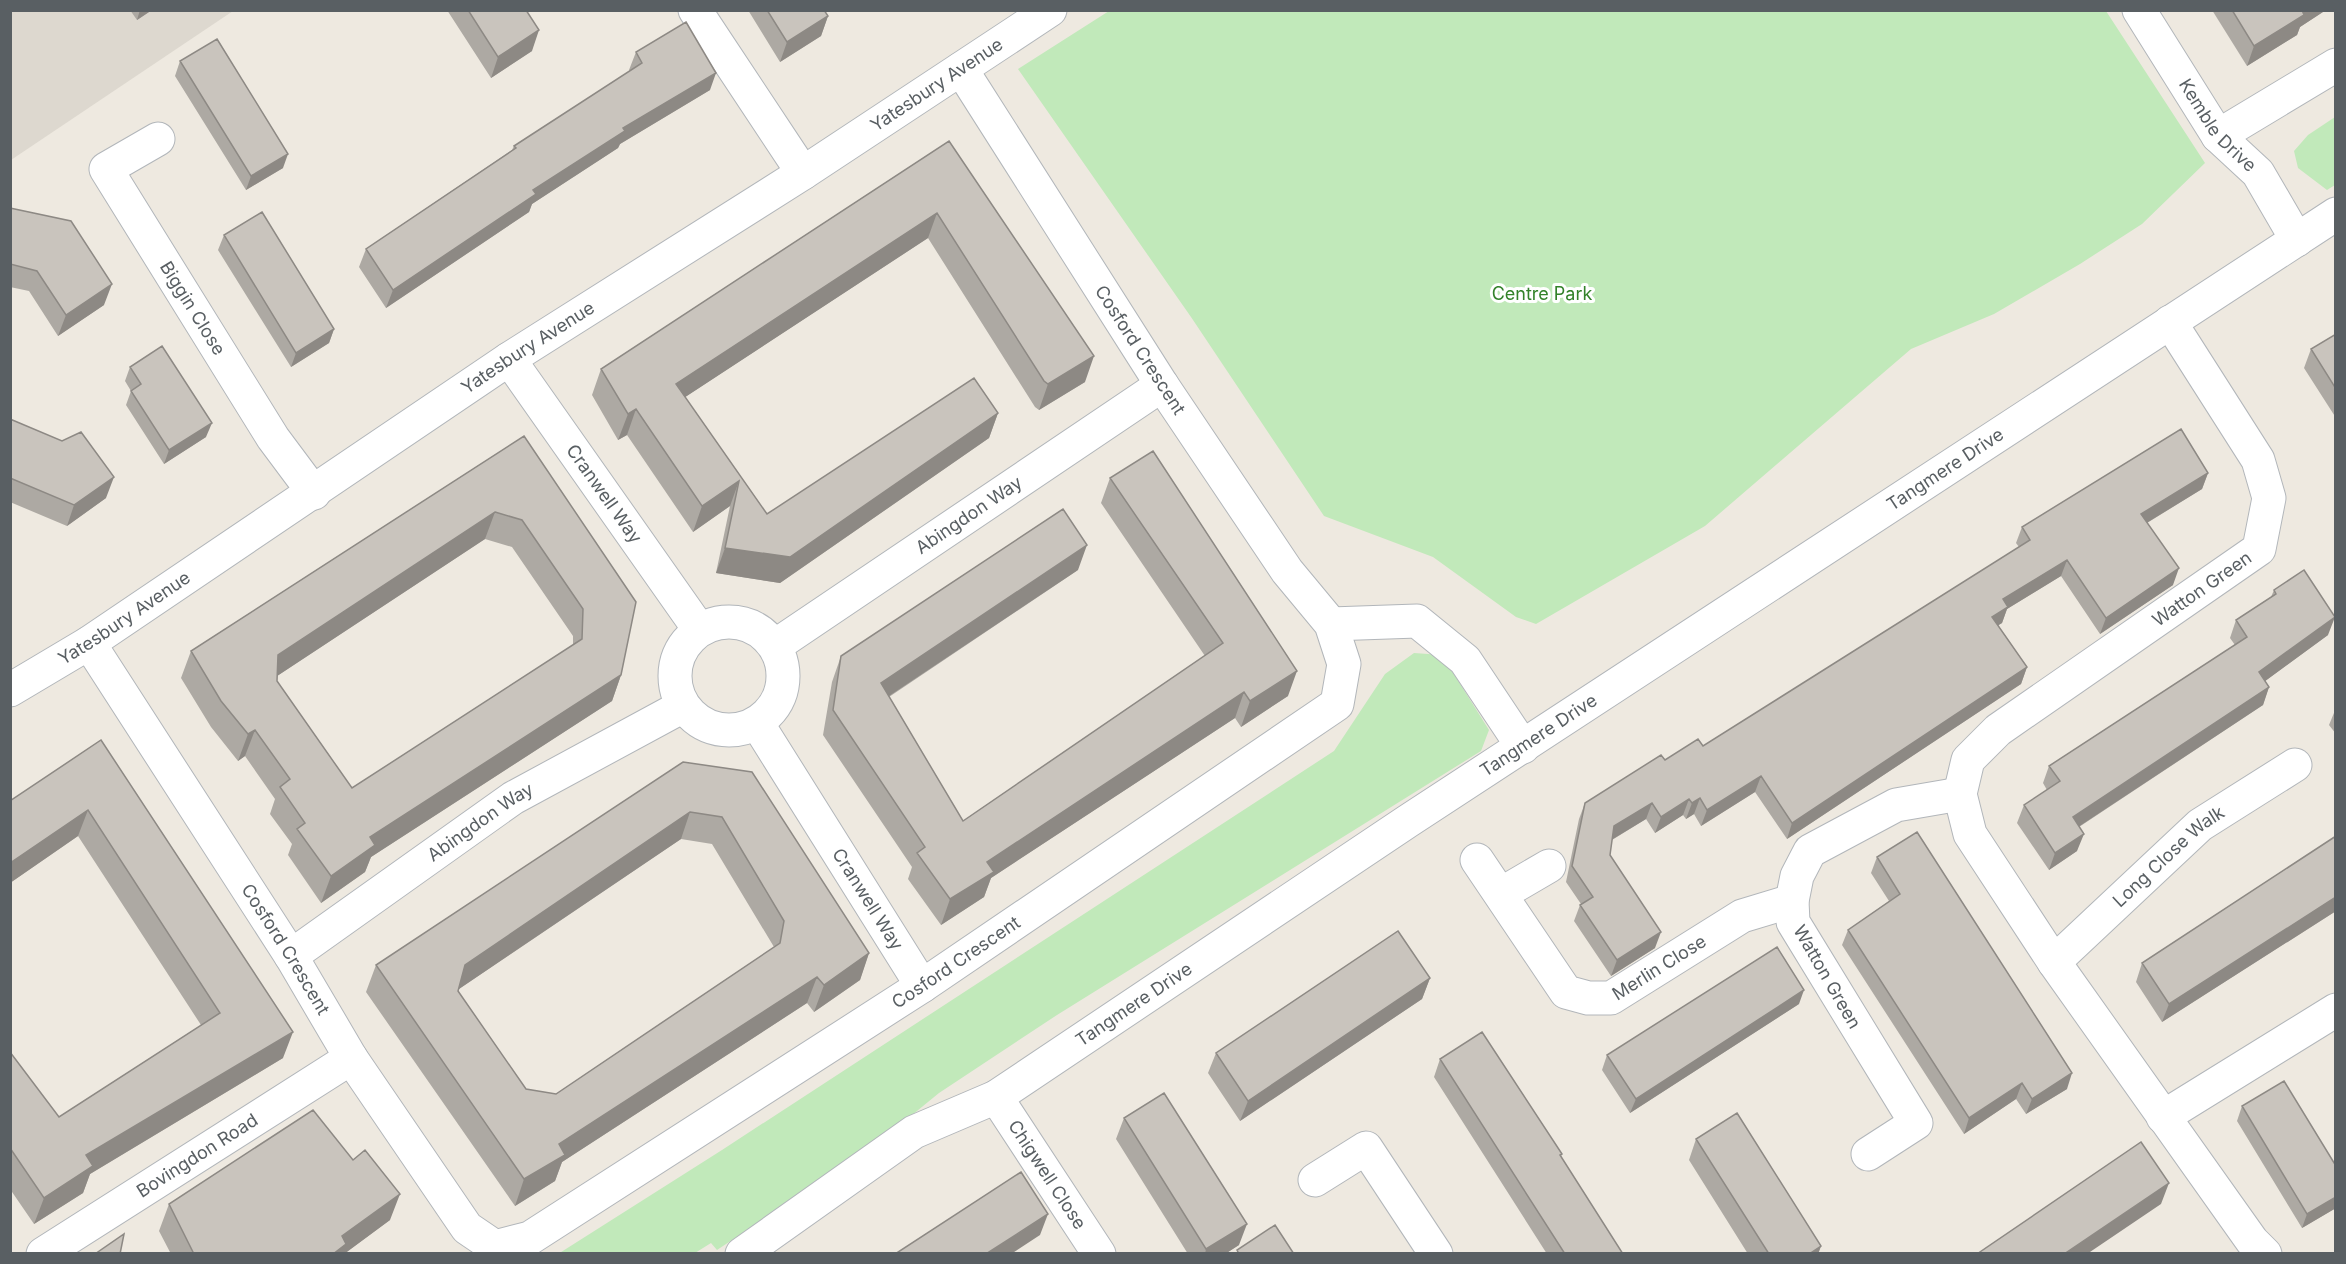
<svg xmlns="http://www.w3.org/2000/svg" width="2346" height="1264" font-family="Inter,sans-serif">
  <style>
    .education { fill: #ddd8cf }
    .green { fill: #c1e9ba }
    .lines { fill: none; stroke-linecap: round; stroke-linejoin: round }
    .minor-casing { stroke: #b2b6ba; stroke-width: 35 }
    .tertiary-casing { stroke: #b2b6ba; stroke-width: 35 }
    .minor { stroke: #fff; stroke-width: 33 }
    .tertiary { stroke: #fff; stroke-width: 33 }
    .wall { fill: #ada9a3; fill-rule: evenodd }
    .shaded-wall { fill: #8d8984 }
    .building { fill: #c9c4bd; stroke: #8d8984; stroke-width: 1.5; fill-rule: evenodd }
    .labels { text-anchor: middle; stroke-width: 6; stroke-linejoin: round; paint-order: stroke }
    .street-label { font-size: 18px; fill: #595f63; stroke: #fff }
    .park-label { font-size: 18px; fill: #33822a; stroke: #fff }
  </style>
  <rect width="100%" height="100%" fill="#eee9e0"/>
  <path class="education" d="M 11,11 L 233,11 L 11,160 Z"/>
  <path class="green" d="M 1109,11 L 2106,11 L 2205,163 L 2142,224 L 2080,264 L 1994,314 L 1911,349 L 1705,526 L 1536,624 L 1516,617 L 1433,557 L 1324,516 L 1191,317 L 1018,69 Z
    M 2335,117 L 2335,185 L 2327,190 L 2298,168 L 2294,151 L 2308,135 Z
    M 1414,653 L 1442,655 L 1489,730 L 1481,751 L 1057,1015 L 939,1093 L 879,1142 L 717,1250 L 711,1243 L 695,1253 L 558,1254 L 722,1150 L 1334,751 L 1385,674 Z"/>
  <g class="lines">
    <g class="minor-casing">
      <g id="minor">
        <path d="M 695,10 L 803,173"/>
        <path id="s1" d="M 2139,10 L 2218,136 L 2258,173 L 2297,240"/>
        <path d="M 2218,136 L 2336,65"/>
        <path id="s2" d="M 158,139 L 106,169 L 273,438 L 314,493"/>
        <path d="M 2170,322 L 2258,460 L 2269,498 L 2259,549 L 1998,730 L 1968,760 L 1960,794 L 1970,834 L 2054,962 L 2252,1241 L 2265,1254"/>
        <path id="s3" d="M 509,359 L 699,629"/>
        <circle cx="729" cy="676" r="54"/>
        <path d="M 1331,624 L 1417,621 L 1465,660 L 1523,747"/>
        <path id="s4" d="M 89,643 L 291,956 L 351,1058 L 467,1228 L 495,1247 L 530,1238 L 922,986 L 1337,704 L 1344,664 L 1331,624 L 1287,571 L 1162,385 L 961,69"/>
        <path id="s5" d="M 775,646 L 1162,385"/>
        <path id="s6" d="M 757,723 L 922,986"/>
        <path id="s7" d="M 1477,860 L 1566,992 L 1588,998 L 1611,998 L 1742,916 L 1792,901"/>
        <path d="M 1501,894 L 1549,866"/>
        <path id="s8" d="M 291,956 L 513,798 L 683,706"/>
        <path id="s9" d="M 2054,962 L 2200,825 L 2295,765"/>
        <path id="s10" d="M 996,1097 L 1099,1254"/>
        <path d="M 2163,1117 L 2336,1010"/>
        <path d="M 1868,1154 L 1916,1123 L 1793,922 L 1792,901 L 1797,876 L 1810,851 L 1896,805 L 1960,794"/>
        <path d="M 1315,1180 L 1366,1148 L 1436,1254"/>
        <path id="s11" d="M 43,1254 L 351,1058"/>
      </g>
    </g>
    <g class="tertiary-casing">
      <g id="tertiary">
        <path id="s12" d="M 10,690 L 89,643 L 509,359 L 803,173 L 1050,10"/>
        <path id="s13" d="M 742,1254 L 914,1132 L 996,1097 L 1408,821 L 2336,214"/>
      </g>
    </g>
    <use href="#minor" class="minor"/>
    <use href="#tertiary" class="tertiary"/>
  </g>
  <path class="wall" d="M 130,10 L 152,10 L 137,20 Z
    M 447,10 L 526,10 L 532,51 L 491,78 Z
    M 748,10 L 824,10 L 828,16 L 821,36 L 780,62 Z
    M 2212,10 L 2326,10 L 2300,27 L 2297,35 L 2247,66 Z
    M 636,52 L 710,90 L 620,144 L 618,148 L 532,204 L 529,212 L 386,308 L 359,267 L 366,249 L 512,150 L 514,146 L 630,71 L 629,70 Z
    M 180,61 L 283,168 L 246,190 L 175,76 Z
    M 949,141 L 1085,382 L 1039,410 L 1035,407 L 928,238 L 685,397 L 767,514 L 998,413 L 989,438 L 780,583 L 716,573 L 730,506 L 693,532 L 627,435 L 618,440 L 592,395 L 601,369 Z
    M 10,208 L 104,305 L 58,336 L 29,291 L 10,287 Z
    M 224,235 L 334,329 L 329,343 L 291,367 L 218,250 Z
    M 2336,334 L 2336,418 L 2304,368 L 2311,349 Z
    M 130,367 L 206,437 L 164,464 L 126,405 L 131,391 L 125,381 Z
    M 10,419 L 106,498 L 67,526 L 10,502 Z
    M 524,436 L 621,675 L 612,701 L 371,857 L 365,872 L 321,903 L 288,855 L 292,844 L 270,814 L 275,799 L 245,756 L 238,761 L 211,727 L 181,678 L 191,651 ZM 485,539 L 512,547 L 573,636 L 573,645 L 352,788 L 277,681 L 277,676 Z
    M 2208,473 L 2202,489 L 2147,523 L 2173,585 L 2100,634 L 2061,576 L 2007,609 L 2002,623 L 1998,625 L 2027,667 L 2021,684 L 1787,839 L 1755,792 L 1701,826 L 1694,814 L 1686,819 L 1683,815 L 1655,833 L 1646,819 L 1612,840 L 1610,855 L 1655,948 L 1611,976 L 1574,921 L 1580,905 L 1581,904 L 1566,882 L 1579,819 L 1585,803 L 1665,760 L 1703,746 L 2019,547 L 2016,543 L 2022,527 Z
    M 1110,478 L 1288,696 L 1241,727 L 1235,718 L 991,878 L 984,897 L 941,925 L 908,879 L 912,867 L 823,735 L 832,682 L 841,656 L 1078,570 L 889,697 L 963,821 L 1205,656 L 1101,503 Z
    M 2274,590 L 2328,635 L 2265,681 L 2269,687 L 2263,705 L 2079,827 L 2077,851 L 2049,870 L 2017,823 L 2024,805 L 2047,790 L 2043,783 L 2049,766 L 2235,645 L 2230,638 L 2236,620 L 2271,597 Z
    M 2336,708 L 2336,734 L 2329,725 Z
    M 101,740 L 283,1058 L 90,1174 L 83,1193 L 34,1224 L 10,1189 L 10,1052 L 59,1117 L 201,1025 L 78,836 L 10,883 L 10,801 Z
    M 683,762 L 869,953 L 860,980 L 814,1012 L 807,1003 L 562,1162 L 555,1181 L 515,1206 L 366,992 L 376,965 ZM 681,839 L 712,844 L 774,947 L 556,1094 L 526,1089 L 458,991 L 459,989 Z
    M 2336,836 L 2336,911 L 2162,1022 L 2136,982 L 2142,963 Z
    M 1877,857 L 2067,1089 L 2026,1114 L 2016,1099 L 1964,1134 L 1842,945 L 1848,930 L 1889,901 L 1871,873 Z
    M 1430,978 L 1422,999 L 1240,1121 L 1208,1073 L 1216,1053 Z
    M 1799,1004 L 1630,1113 L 1602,1070 L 1607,1055 Z
    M 1440,1059 L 1562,1154 L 1561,1157 L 1623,1254 L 1547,1254 L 1434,1077 Z
    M 2242,1106 L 2336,1166 L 2336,1208 L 2302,1228 L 2237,1121 Z
    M 1124,1118 L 1239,1245 L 1225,1254 L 1188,1254 L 1116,1139 Z
    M 1696,1139 L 1821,1246 L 1818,1254 L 1748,1254 L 1689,1160 Z
    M 169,1204 L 390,1220 L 344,1254 L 171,1254 L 159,1231 Z"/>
  <path class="shaded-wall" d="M 140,10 L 152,10 L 137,20 Z
    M 2302,10 L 2326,10 L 2300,27 L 2297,35 L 2247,66 L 2254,46 Z
    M 828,16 L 821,36 L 780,62 L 787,42 Z
    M 539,30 L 532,51 L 491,78 L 498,57 Z
    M 716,73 L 710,90 L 620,144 L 618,148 L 532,204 L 529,212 L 386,308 L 393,290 L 533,190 L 623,128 Z
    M 288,154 L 283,168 L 246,190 L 251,176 Z
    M 937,213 L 928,238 L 667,409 L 676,384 Z
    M 112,284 L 104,305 L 58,336 L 66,315 Z
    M 334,329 L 329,343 L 291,367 L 296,353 Z
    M 1094,356 L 1085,382 L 1039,410 L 1048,384 Z
    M 636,409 L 627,435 L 618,440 L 628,414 Z
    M 998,413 L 989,438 L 780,583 L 716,573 L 725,548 Z
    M 212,423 L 206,437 L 164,464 L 169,450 Z
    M 2208,473 L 2202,489 L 2135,530 L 2141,514 Z
    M 114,477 L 106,498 L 67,526 L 74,505 Z
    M 739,481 L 730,506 L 693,532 L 702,506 Z
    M 495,512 L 485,539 L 268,682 L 278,655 Z
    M 1087,545 L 1078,570 L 871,708 L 881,683 Z
    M 2067,560 L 2061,576 L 2007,609 L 2002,623 L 1986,633 L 1992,617 L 2003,599 Z
    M 2179,568 L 2173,585 L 2100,634 L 2106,618 Z
    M 2335,617 L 2328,635 L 2253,690 L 2259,672 Z
    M 2027,667 L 2021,684 L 1787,839 L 1792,823 Z
    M 1297,671 L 1288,696 L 1241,727 L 1250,701 Z
    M 621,675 L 612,701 L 371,857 L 365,872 L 321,903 L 331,876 L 370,837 Z
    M 2269,687 L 2263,705 L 2066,835 L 2073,817 Z
    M 1244,692 L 1235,718 L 991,878 L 984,897 L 941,925 L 950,899 L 987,862 Z
    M 255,730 L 245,756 L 238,761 L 248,734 Z
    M 1761,776 L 1755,792 L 1701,826 L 1707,810 Z
    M 1700,798 L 1694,814 L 1686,819 L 1692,803 Z
    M 1689,799 L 1683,815 L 1655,833 L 1661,817 Z
    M 1652,803 L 1646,819 L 1608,842 L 1614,826 Z
    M 88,810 L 78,836 L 10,883 L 10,863 Z
    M 690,812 L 681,839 L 456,991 L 465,965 Z
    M 2084,834 L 2077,851 L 2049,870 L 2055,853 Z
    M 2336,897 L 2336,911 L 2162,1022 L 2169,1004 Z
    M 1661,932 L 1655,948 L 1611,976 L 1617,960 Z
    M 869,953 L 860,980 L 814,1012 L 824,985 Z
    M 817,977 L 807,1003 L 562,1162 L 555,1181 L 515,1206 L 524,1179 L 559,1144 Z
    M 1430,978 L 1422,999 L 1240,1121 L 1248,1101 Z
    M 1804,990 L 1799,1004 L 1630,1113 L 1636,1099 Z
    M 293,1032 L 283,1058 L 90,1174 L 83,1193 L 34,1224 L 44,1198 L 86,1155 Z
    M 2072,1073 L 2067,1089 L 2026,1114 L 2032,1099 Z
    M 2022,1083 L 2016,1099 L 1964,1134 L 1969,1118 Z
    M 2169,1183 L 2161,1204 L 2087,1254 L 2064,1254 Z
    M 400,1194 L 390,1220 L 344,1254 L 333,1254 L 342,1236 Z
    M 2336,1197 L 2336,1208 L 2302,1228 L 2307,1214 Z
    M 1048,1214 L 1040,1235 L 1011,1254 L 986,1254 Z
    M 1247,1224 L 1239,1245 L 1225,1254 L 1205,1254 L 1206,1249 Z
    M 1821,1246 L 1818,1254 L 1809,1254 Z"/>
  <path class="building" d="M 468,10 L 526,10 L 539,30 L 498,57 Z
    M 767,10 L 824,10 L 828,16 L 787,42 Z
    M 2232,10 L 2302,10 L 2304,15 L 2254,46 Z
    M 686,22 L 716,73 L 623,128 L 625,131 L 533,190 L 536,194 L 393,290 L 366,249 L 516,148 L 514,146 L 642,63 L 636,52 Z
    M 217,39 L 288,154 L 251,176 L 180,61 Z
    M 949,141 L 1094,356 L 1048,384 L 1044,381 L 937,213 L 676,384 L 767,514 L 974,378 L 998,413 L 790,557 L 725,548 L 739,481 L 702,506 L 636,409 L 628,414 L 601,369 Z
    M 10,208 L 71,221 L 112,284 L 66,315 L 37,271 L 10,264 Z
    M 262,212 L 334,329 L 296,353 L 224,235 Z
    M 2336,334 L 2336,389 L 2311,349 Z
    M 162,346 L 212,423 L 169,450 L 131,391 L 141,384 L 130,367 Z
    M 10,419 L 62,441 L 81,432 L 114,477 L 74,505 L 10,478 Z
    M 2181,429 L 2208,473 L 2141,514 L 2179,568 L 2106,618 L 2067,560 L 2003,599 L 2008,607 L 1992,617 L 2027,667 L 1792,823 L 1761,776 L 1707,810 L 1700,798 L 1692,803 L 1689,799 L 1661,817 L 1652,803 L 1614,826 L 1610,855 L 1661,932 L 1617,960 L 1580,905 L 1593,897 L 1572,866 L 1585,803 L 1661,755 L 1665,760 L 1698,739 L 1703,746 L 2030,540 L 2022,527 Z
    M 524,436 L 636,602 L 621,675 L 370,837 L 375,845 L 331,876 L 297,829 L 305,823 L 280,787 L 290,779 L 255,730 L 248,734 L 221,701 L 191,651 ZM 495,512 L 522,520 L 583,609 L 582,639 L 352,788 L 277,681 L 278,655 Z
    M 1153,451 L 1297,671 L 1250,701 L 1244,692 L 987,862 L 994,872 L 950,899 L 917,853 L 925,847 L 833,710 L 841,656 L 1063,509 L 1087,545 L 881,683 L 963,821 L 1223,643 L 1110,478 Z
    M 2304,570 L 2335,617 L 2259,672 L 2269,687 L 2073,817 L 2084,834 L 2055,853 L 2024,805 L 2060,781 L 2049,766 L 2247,637 L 2236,620 L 2276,594 L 2274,590 Z
    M 101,740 L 293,1032 L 86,1155 L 93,1166 L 44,1198 L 10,1148 L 10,1052 L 59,1117 L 220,1013 L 88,810 L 10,863 L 10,801 Z
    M 683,762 L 752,772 L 869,953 L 824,985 L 817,977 L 559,1144 L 565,1155 L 524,1179 L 376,965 ZM 690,812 L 722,817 L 784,921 L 780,943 L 556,1094 L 526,1089 L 458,991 L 465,965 Z
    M 1917,832 L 2072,1073 L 2032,1099 L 2022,1083 L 1969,1118 L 1848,930 L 1900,894 L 1877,857 Z
    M 2336,836 L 2336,897 L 2169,1004 L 2142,963 Z
    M 1398,931 L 1430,978 L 1248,1101 L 1216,1053 Z
    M 1777,947 L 1804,990 L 1636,1099 L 1607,1055 Z
    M 1482,1032 L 1562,1154 L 1560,1155 L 1623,1254 L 1565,1254 L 1440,1059 Z
    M 2284,1081 L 2336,1166 L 2336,1197 L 2307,1214 L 2242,1106 Z
    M 1164,1093 L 1247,1224 L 1206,1249 L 1124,1118 Z
    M 313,1110 L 353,1160 L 365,1150 L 400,1194 L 342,1236 L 346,1244 L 333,1254 L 194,1254 L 169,1204 Z
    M 1737,1113 L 1821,1246 L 1809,1254 L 1769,1254 L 1696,1139 Z
    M 2141,1142 L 2169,1183 L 2064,1254 L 1977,1254 Z
    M 1021,1172 L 1048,1214 L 986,1254 L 895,1254 Z
    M 1275,1225 L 1294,1254 L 1239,1254 L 1237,1250 Z
    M 124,1234 L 120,1254 L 95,1254 Z"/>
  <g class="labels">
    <g class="street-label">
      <text dy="6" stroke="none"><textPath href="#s12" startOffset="1107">Yatesbury Avenue</textPath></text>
      <text dy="6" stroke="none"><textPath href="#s1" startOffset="140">Kemble Drive</textPath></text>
      <text dy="6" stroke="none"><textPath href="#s2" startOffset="224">Biggin Close</textPath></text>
      <text dy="6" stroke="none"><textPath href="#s12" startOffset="621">Yatesbury Avenue</textPath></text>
      <text transform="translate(1140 350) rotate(57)" y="6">Cosford Crescent</text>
      <text dy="6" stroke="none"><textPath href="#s13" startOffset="1438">Tangmere Drive</textPath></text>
      <text dy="6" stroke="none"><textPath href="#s3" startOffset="165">Cranwell Way</textPath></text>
      <text dy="6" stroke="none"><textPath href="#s5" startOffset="234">Abingdon Way</textPath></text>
      <text transform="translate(2202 589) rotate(-35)" y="6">Watton Green</text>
      <text dy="6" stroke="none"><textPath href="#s12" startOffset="135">Yatesbury Avenue</textPath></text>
      <text dy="6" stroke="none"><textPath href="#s13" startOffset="952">Tangmere Drive</textPath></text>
      <text dy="6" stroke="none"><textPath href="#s8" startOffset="232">Abingdon Way</textPath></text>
      <text dy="6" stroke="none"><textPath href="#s9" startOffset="156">Long Close Walk</textPath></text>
      <text dy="6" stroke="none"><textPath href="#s6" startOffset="208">Cranwell Way</textPath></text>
      <text dy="6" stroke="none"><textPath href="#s4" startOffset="364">Cosford Crescent</textPath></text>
      <text dy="6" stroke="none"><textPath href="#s4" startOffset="1274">Cosford Crescent</textPath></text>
      <text dy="6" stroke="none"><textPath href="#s7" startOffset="262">Merlin Close</textPath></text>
      <text transform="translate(1827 977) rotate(60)" y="6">Watton Green</text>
      <text dy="6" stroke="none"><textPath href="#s13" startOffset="466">Tangmere Drive</textPath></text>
      <text dy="6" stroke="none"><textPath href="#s11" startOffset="183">Bovingdon Road</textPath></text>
      <text dy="6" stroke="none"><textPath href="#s10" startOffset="93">Chigwell Close</textPath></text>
    </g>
    <g class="park-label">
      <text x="1542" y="300">Centre Park</text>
    </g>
  </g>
  <rect width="2346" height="1264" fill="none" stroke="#595f63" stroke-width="24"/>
</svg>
